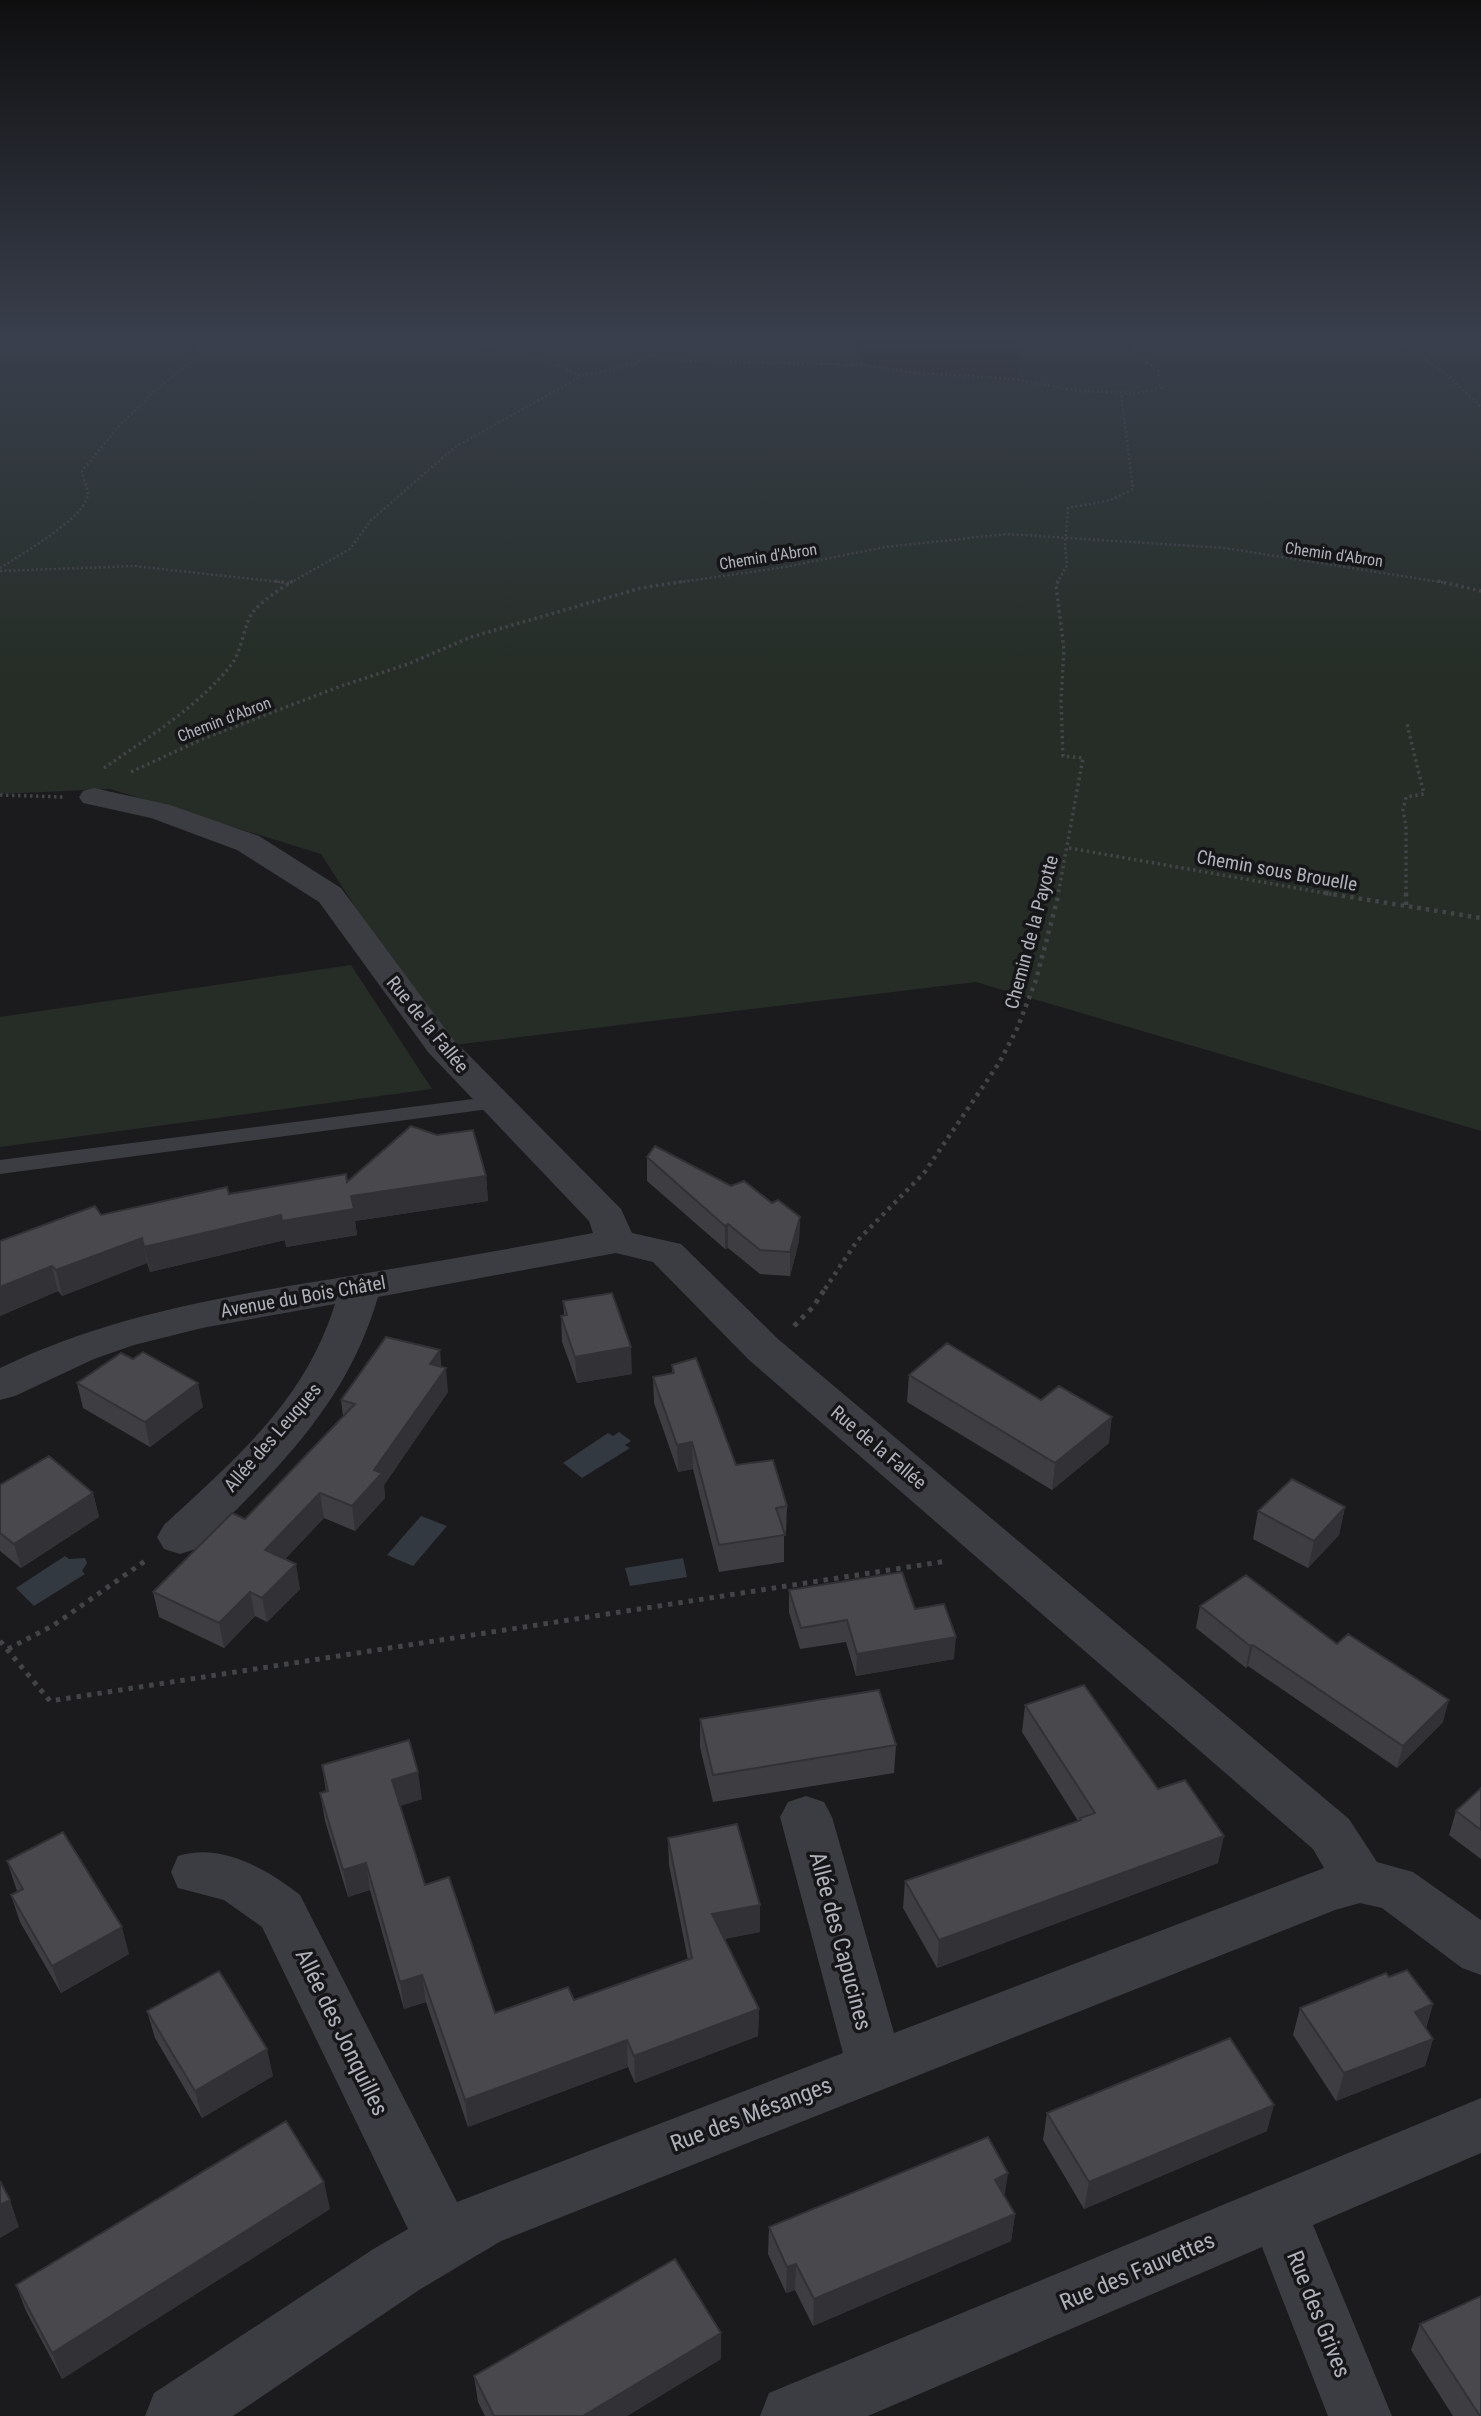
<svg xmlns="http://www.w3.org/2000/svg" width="1481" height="2416" font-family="'Roboto Condensed',sans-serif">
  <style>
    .green { fill: #252d26 }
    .water { fill: #323940 }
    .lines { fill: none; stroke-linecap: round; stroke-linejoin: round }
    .path-far3 { stroke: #424448; stroke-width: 2.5; stroke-dasharray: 2 2.5; stroke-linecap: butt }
    .path-far2 { stroke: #424448; stroke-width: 3.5; stroke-dasharray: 2.5 3.5; stroke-linecap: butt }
    .path-far1 { stroke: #424448; stroke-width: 4.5; stroke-dasharray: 3.5 5; stroke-linecap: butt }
    .path { stroke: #424448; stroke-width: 5; stroke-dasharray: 4.5 6; stroke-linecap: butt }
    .service { fill: #3c3d42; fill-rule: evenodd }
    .minor { fill: #3c3d42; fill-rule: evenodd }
    .wall { fill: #3e3e42 }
    .shaded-wall { fill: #323236 }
    .building { fill: #48484d; stroke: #323236; stroke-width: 2 }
    .labels { text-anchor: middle; stroke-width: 7; stroke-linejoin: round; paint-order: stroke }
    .far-street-label { font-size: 16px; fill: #afb2bb; stroke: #161618 }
    .street-label { font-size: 19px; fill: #afb2bb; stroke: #161618 }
    .near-street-label { font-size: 23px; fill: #afb2bb; stroke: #161618 }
  </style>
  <rect width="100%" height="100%" fill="#1b1b1d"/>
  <path class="green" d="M 0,336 L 830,336 L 854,342 L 870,367 L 1018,382 L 1020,336 L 1481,336 L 1481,1131 L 976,982 L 445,1046 L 321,854 L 110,789 L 0,794 Z
    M 351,965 L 432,1089 L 0,1147 L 0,1017 Z"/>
  <path class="water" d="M 619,1432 L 631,1441 L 625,1445 L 630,1448 L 582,1478 L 563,1463 L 608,1433 L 613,1436 Z
    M 421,1516 L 447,1526 L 413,1566 L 387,1555 Z
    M 65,1556 L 69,1559 L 85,1558 L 87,1563 L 82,1571 L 85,1574 L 34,1606 L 16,1588 Z
    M 683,1558 L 687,1577 L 630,1586 L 625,1568 Z"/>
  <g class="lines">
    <path class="path-far3" d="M 419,336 L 420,339 L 491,345 L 559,366 L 580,376 L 635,364 L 645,355 L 688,361 L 866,365 L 908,372 L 1014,379 L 1079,391 L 1138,393 L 1161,388 L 1158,371 L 1133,352 L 1137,341 L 1158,336
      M 1390,336 L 1446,374 L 1481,407
      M 0,568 C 19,556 82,519 87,498 C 90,490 83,480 82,471 L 119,426 L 158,388 L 195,358 L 202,336
      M 0,571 L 134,566 L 289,583
      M 290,583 L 350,549 L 371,520 L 455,447 L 580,377
      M 674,583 L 785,567 L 885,547 L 1007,534 L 1225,548 L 1446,583
      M 1057,583 L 1067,565 L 1065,546 L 1068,508 L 1111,500 L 1133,489 L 1121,392"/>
    <path class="path-far2" d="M 275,581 L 289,583
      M 1058,581 L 1056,585 L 1064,650 L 1061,700 L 1063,756 L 1083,758 L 1058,895
      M 1438,581 L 1481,591
      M 104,768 C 146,739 199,706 231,665 C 243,650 244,621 254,611 C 263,600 280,589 293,581
      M 131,772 L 205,738 L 341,686 L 408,664 L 471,637 L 641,588 L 686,581
      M 0,795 L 63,797
      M 1069,848 L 1336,895
      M 1406,895 L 1406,826 L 1403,810 L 1406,797 L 1424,794 L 1407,724"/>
    <path class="path-far1" d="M 1325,893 L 1481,918
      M 1406,893 L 1406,906
      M 825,1289 L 857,1241 L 924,1173 L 999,1063 L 1017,1029 L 1036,980 L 1059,893"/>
    <path class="path" d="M 794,1326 L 813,1307 L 826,1287
      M 0,1641 L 50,1701 L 947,1561
      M 8,1649 L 54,1625 L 145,1561"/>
    <path class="service" d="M 496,1096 L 504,1097 L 507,1102 L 504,1107 L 0,1174 L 0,1160 Z"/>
    <path class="minor" d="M 94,788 L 170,805 L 259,836 L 341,888 L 452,1038 L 621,1209 L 632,1233 L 681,1244 L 778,1339 L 1349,1819 L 1377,1862 L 1413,1872 L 1481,1920 L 1481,1975 L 1462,1968 L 1382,1908 L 1360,1903 L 1335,1910 L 501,2241 L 419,2290 L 233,2416 L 145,2416 L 154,2393 L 375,2248 L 408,2229 L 262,1927 L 224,1900 L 178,1888 L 171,1872 L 178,1856 C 221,1842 267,1869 300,1895 L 457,2202 L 843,2053 L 780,1817 L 788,1802 L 806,1796 L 824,1802 L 832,1817 L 894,2033 L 1324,1868 L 1313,1849 L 748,1359 L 653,1262 L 616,1253 L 378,1297 C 346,1406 275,1472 196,1549 L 180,1554 L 164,1549 L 157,1537 L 164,1525 C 236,1458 305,1401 335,1304 L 202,1328 L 134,1345 L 94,1359 L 15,1396 L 0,1400 L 0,1368 C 104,1317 218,1297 332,1279 C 419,1264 507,1250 593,1233 L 589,1221 L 428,1052 L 319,902 L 237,850 L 151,818 L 83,803 L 79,797 L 83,791 Z
      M 1481,2098 L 1481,2153 L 1313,2225 L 1392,2416 L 1328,2416 L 1262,2247 L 868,2416 L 760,2416 L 769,2393 Z"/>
  </g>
  <path class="wall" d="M 647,1157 L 731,1186 L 772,1203 L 800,1217 L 799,1241 L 790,1276 L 760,1274 L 728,1248 L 725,1249 L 647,1181 Z
    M 486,1176 L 488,1201 L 355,1221 L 357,1235 L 286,1247 L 285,1240 L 150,1272 L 147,1263 L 62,1296 L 58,1291 L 0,1316 L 101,1215 L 229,1194 L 347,1182 Z
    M 563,1301 L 632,1374 L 577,1383 L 562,1342 L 561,1316 L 564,1315 Z
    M 672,1365 L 736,1465 L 787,1506 L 786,1533 L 784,1534 L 784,1562 L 719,1572 L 693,1469 L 678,1472 L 654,1403 L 653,1377 L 672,1374 Z
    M 441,1367 L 448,1392 L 384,1485 L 385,1498 L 355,1531 L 324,1518 L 285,1559 L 300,1589 L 267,1622 L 255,1616 L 224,1648 L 159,1617 L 153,1592 L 245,1519 L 343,1416 L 341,1400 Z
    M 909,1375 L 1041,1400 L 1109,1443 L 1052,1490 L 907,1402 Z
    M 77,1383 L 203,1407 L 150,1447 L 83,1408 Z
    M 0,1485 L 93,1493 L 99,1517 L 21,1568 L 0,1551 Z
    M 1345,1507 L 1339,1535 L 1308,1568 L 1253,1539 L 1258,1511 Z
    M 789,1590 L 915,1609 L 954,1659 L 856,1676 L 846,1642 L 800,1649 L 789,1612 Z
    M 1200,1606 L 1337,1644 L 1443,1722 L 1397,1768 L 1248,1666 L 1246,1668 L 1196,1628 Z
    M 1025,1705 L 1158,1789 L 1218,1863 L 937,1968 L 903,1908 L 905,1881 L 1078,1821 L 1022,1732 Z
    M 700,1719 L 896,1745 L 894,1773 L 713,1802 L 700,1747 Z
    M 322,1765 L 422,1799 L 400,1806 L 425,1885 L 495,2013 L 574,2000 L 688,1960 L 669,1865 L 668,1838 L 760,1932 L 724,1939 L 759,2009 L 758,2036 L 635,2083 L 628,2067 L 468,2127 L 426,2002 L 404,2009 L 370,1890 L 348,1897 L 325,1821 L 320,1793 L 326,1792 Z
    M 1481,1788 L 1481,1859 L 1449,1835 L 1456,1811 Z
    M 7,1861 L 129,1954 L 61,1993 L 20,1922 L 11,1895 L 17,1891 Z
    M 1389,1977 L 1433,2004 L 1426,2028 L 1433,2039 L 1425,2066 L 1336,2101 L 1293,2035 L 1300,2008 Z
    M 147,2011 L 273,2076 L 202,2118 L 155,2038 Z
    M 1047,2113 L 1267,2131 L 1084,2209 L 1043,2140 Z
    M 1005,2197 L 1015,2214 L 1011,2241 L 813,2326 L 795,2290 L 786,2293 L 768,2254 L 769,2227 Z
    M 330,2209 L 62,2379 L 26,2311 L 16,2285 Z
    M 1420,2324 L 1481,2416 L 1453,2416 L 1411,2350 Z
    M 721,2333 L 721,2359 L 627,2416 L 485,2416 L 478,2402 L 474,2376 Z"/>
  <path class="shaded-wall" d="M 486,1176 L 488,1201 L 355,1221 L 357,1235 L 286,1247 L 282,1221 L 351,1196 Z
    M 281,1215 L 285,1240 L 150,1272 L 144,1247 Z
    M 800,1217 L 799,1241 L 790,1276 L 790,1252 Z
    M 728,1224 L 728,1248 L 725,1249 L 725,1226 Z
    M 142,1238 L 147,1263 L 62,1296 L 56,1270 Z
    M 52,1266 L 58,1291 L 0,1316 L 0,1287 Z
    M 631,1347 L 632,1374 L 577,1383 L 575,1357 Z
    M 440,1350 L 442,1373 L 446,1368 L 448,1392 L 384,1485 L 385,1498 L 355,1531 L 352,1506 L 374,1470 L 430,1364 Z
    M 198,1383 L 203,1407 L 150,1447 L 145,1422 Z
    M 1112,1417 L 1109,1443 L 1052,1490 L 1055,1463 Z
    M 692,1442 L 693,1469 L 678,1472 L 677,1445 Z
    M 93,1493 L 99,1517 L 21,1568 L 14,1544 Z
    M 320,1493 L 324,1518 L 270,1575 L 265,1550 Z
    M 1345,1507 L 1339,1535 L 1308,1568 L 1314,1541 Z
    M 296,1564 L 300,1589 L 267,1622 L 262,1598 Z
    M 250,1592 L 255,1616 L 224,1648 L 219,1623 Z
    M 956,1637 L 954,1659 L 856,1676 L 857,1654 Z
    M 1253,1645 L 1248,1666 L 1246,1668 L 1250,1646 Z
    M 1449,1700 L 1443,1722 L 1397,1768 L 1403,1746 Z
    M 418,1772 L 422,1799 L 396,1807 L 392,1780 Z
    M 1224,1836 L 1218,1863 L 937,1968 L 939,1940 Z
    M 366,1863 L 370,1890 L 348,1897 L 343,1870 Z
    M 760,1905 L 760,1932 L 712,1941 L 712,1914 Z
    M 122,1927 L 129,1954 L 61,1993 L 52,1966 Z
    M 422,1975 L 426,2002 L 404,2009 L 400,1982 Z
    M 1433,2004 L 1424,2032 L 1415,2012 Z
    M 759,2009 L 758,2036 L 635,2083 L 634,2056 Z
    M 1433,2039 L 1425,2066 L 1336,2101 L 1344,2073 Z
    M 627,2040 L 628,2067 L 468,2127 L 465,2100 Z
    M 267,2049 L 273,2076 L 202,2118 L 195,2091 Z
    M 1274,2105 L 1267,2131 L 1084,2209 L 1089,2182 Z
    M 1008,2173 L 1004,2200 L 995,2180 Z
    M 324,2182 L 330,2209 L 62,2379 L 52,2353 Z
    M 10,2200 L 19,2227 L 0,2238 L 0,2205 Z
    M 1015,2214 L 1011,2241 L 813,2326 L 814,2299 Z
    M 796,2264 L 795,2290 L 786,2293 L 787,2267 Z
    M 721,2333 L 721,2359 L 627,2416 L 583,2416 Z"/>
  <path class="building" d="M 411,1126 L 437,1135 L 473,1130 L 486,1176 L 351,1196 L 354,1209 L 282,1221 L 281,1215 L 144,1247 L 142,1238 L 56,1270 L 52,1266 L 0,1287 L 0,1241 L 95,1206 L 101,1215 L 227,1187 L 229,1194 L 346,1174 L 347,1182 Z
    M 655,1146 L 731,1186 L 744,1181 L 772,1203 L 778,1200 L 800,1217 L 790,1252 L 760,1250 L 728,1224 L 725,1226 L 647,1157 Z
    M 612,1293 L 631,1347 L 575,1357 L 561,1316 L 567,1315 L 563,1301 Z
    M 386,1337 L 440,1350 L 430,1364 L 446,1368 L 374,1470 L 382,1473 L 352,1506 L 320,1493 L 265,1550 L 296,1564 L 262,1598 L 250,1592 L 219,1623 L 153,1592 L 232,1513 L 245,1519 L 355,1404 L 341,1400 Z
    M 947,1343 L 1041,1400 L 1059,1386 L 1112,1417 L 1055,1463 L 909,1375 Z
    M 143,1352 L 198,1383 L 145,1422 L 77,1383 L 121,1353 L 133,1359 Z
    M 696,1358 L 736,1465 L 773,1460 L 787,1506 L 776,1508 L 785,1535 L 719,1545 L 692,1442 L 677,1445 L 653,1377 L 674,1373 L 672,1365 Z
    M 49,1456 L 93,1493 L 14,1544 L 0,1533 L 0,1485 Z
    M 1292,1479 L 1345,1507 L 1314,1541 L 1258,1511 Z
    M 902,1572 L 915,1609 L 944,1604 L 956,1637 L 857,1654 L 847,1620 L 801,1628 L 789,1590 Z
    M 1246,1575 L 1337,1644 L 1348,1634 L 1449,1700 L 1403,1746 L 1253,1645 L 1250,1646 L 1200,1606 Z
    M 1084,1685 L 1158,1789 L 1185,1780 L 1224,1836 L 939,1940 L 905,1881 L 1081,1820 L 1080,1818 L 1095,1813 L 1025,1705 Z
    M 879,1690 L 896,1745 L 713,1775 L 700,1719 Z
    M 409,1740 L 418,1772 L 392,1780 L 425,1885 L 449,1877 L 495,2013 L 568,1987 L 574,2000 L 692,1958 L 668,1838 L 737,1824 L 760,1905 L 712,1914 L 759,2009 L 634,2056 L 627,2040 L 465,2100 L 422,1975 L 400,1982 L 366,1863 L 343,1870 L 320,1793 L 328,1791 L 322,1765 Z
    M 1481,1788 L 1481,1830 L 1456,1811 Z
    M 63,1832 L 122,1927 L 52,1966 L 11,1895 L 23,1889 L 7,1861 Z
    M 1407,1970 L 1433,2004 L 1415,2012 L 1433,2039 L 1344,2073 L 1300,2008 L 1386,1973 L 1389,1977 Z
    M 219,1971 L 267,2049 L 195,2091 L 147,2011 Z
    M 1230,2038 L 1274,2105 L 1089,2182 L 1047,2113 Z
    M 286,2121 L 324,2182 L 52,2353 L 16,2285 Z
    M 988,2137 L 1008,2173 L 995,2180 L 1015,2214 L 814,2299 L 796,2264 L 787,2267 L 769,2227 Z
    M 0,2181 L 10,2200 L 0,2205 Z
    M 675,2259 L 721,2333 L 583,2416 L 494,2416 L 474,2376 Z
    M 1481,2296 L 1481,2416 L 1480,2416 L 1420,2324 Z"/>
  <linearGradient id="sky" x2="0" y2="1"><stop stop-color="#0f0f10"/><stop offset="0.5" stop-color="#393f4c"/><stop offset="1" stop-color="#393f4c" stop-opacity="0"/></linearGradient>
  <rect width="1481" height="674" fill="url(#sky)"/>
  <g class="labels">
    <g class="far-street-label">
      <text transform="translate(1334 554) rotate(8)" y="6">Chemin d'Abron</text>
      <text transform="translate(768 556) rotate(-9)" y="6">Chemin d'Abron</text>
      <text transform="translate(224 719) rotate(-21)" y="6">Chemin d'Abron</text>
    </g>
    <g class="street-label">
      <text transform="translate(1277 870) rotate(10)" y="7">Chemin sous Brouelle</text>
      <text transform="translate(1031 932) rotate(-75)" y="7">Chemin de la Payotte</text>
      <text transform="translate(428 1024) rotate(51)" y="7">Rue de la Fallée</text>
      <text transform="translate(303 1296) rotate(-10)" y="7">Avenue du Bois Châtel</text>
      <text transform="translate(272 1437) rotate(-49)" y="7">Allée des Leuques</text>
      <text transform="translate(879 1447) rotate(40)" y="7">Rue de la Fallée</text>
    </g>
    <g class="near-street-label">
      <text transform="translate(841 1941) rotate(75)" y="8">Allée des Capucines</text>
      <text transform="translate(342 2032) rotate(64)" y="8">Allée des Jonquilles</text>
      <text transform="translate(751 2114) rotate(-21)" y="8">Rue des Mésanges</text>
      <text transform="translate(1137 2271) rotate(-23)" y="8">Rue des Fauvettes</text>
      <text transform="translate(1319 2314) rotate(68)" y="8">Rue des Grives</text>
    </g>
  </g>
</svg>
